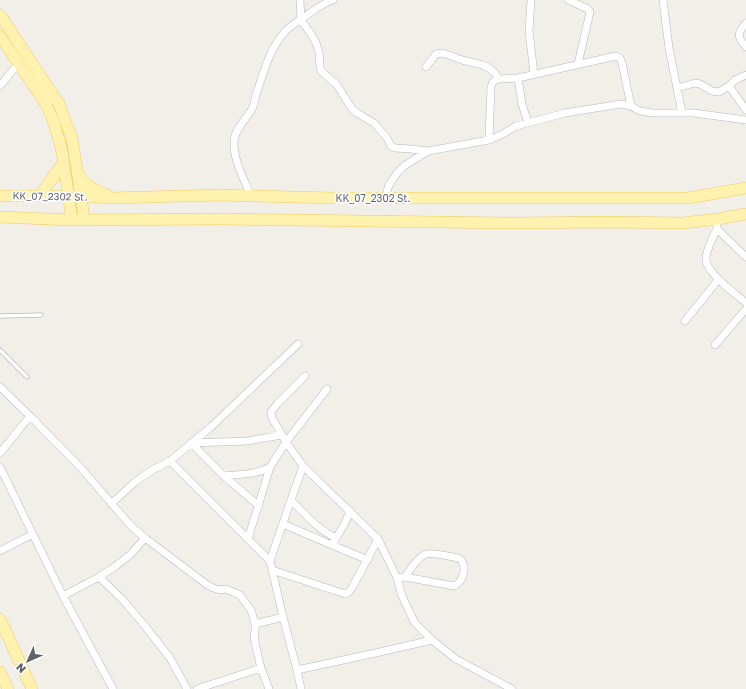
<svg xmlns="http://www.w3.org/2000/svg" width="746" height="689" font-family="'Golos Text',sans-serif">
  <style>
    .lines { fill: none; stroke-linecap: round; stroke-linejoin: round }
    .lane-casing { stroke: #b5b8bc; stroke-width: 5 }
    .street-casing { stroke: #b5b8bc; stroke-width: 8 }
    .primary-casing { stroke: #f2c960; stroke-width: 12 }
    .lane { stroke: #fff; stroke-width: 3.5 }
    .street { stroke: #fff; stroke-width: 7 }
    .primary { stroke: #fff2af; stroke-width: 11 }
    .labels { text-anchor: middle; stroke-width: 3.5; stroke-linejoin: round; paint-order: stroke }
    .street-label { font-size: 10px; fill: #5f6368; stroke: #fff }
  </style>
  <rect width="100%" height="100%" fill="#f1efe8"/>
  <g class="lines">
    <g class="lane-casing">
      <path id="lane" d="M 0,316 L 41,315
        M 0,350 L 27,377"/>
    </g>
    <g class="street-casing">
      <path id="street" d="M 300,0 L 301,20 L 311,34 L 316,43 L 319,52 L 320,67 L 321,71 L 337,85 L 352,109 L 357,113 L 374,123 L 387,138 L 391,146 L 395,148 L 410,149 L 428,151
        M 531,0 L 529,31 L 534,74
        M 568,0 L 588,9 L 590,12 L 578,64
        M 663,0 L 669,48 L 682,113
        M 746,23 C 737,33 737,37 746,47
        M 426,67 L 436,54 L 443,53 L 462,60 L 483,65 L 489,68 L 495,73 L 498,79
        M 746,75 L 735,80 L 729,86 L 746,110
        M 518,78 L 522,104 L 528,123
        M 0,86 L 18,64
        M 677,88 L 695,83 L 700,84 L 712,91 L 719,92 L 729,86
        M 489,140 L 491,87 L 493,82 L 498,79 L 518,78 L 616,56 L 620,58 L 622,63 L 631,106
        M 251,196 C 244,179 233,160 234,141 C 235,129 246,119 252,109 C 255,103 255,95 258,89 C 264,71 270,49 283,34 C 288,27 297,22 304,17 C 313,11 323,3 333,0
        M 385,198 L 389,185 L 397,173 L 404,166 L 428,151 L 489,140 L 501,135 L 516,126 L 565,113 L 621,104 L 631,106 L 640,111 L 652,113 L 694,113 L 746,120
        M 717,225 L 717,229 L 746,257
        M 717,229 C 713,237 706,250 706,259 C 706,273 736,294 746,303
        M 685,321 L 718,280
        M 715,345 L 746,309
        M 0,387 L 30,416 L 81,468 L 131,526 L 145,538 L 169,556 L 206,584 L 213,588 L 220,590 L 226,589 L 240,595 L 251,610 L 255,624 L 255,631 L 254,636 L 256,647 L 261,668 L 269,689
        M 191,443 L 224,476 L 259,506
        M 191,443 L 247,441 L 282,435
        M 0,453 L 30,416
        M 170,461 L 270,561 L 283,617 L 297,670 L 301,689
        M 0,467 L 63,596 L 113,689
        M 224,476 C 240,474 257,475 270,467
        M 291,500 C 305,514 318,530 336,538
        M 111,504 L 135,482 L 154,469 L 170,461 L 211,427 L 298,344
        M 350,511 L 345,523 L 332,545 L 368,560
        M 283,524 L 332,545
        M 248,539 L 270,467 L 286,442 L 327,389
        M 378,539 L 397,578 L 402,596 L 415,623 L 432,640 L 456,659 L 512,689
        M 0,551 L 33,534
        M 270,561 L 291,500 L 303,466
        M 272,570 L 345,594 L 349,592 L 352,588 L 378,539 L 303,466 L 286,442 L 272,418 L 271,412 L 277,404 L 305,376
        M 99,577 L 113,568 L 131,554 L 145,538
        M 397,578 L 405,577 C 409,571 419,555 427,554 C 433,552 452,557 459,558 C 468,565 464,581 454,586 L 405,577
        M 63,596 L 99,577 L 122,599 L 145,626 L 170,658 L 187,689
        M 255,624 L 283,617
        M 297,670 L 371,654 L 432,640
        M 197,689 L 261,668"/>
    </g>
    <g class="primary-casing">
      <path id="primary" d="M 0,15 L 59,104 L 72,139 L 81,196 L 84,220
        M 0,36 L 46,104 L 54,123 L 62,151 L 72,220
        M 78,174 C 85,185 95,191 107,195
        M 0,196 L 81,196 L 111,198 L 219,195 L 333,198 L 688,198 L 746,188
        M 40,196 L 63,163
        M 0,217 L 72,220 L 220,219 L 513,223 L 607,222 L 683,223 L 718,219 L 746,214
        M 0,619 L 32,689
        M 0,672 L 8,689"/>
    </g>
    <use href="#lane" class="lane"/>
    <use href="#street" class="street"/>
    <use href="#primary" class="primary"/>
  </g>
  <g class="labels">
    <g class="street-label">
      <text transform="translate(50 196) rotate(1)" y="4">KK_07_2302 St.</text>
      <text x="373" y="202">KK_07_2302 St.</text>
    </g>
  </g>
  <g transform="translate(28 661) rotate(225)" stroke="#ffffff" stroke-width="3" paint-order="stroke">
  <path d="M0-3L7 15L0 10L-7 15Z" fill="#5f6368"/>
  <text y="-6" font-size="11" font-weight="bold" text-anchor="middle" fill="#5f6368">N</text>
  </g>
</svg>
